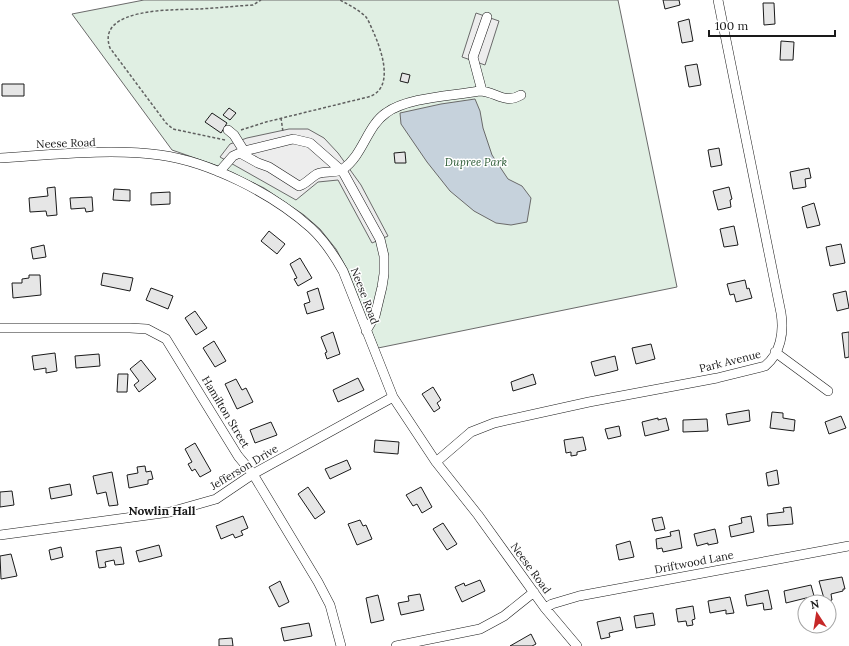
<svg xmlns="http://www.w3.org/2000/svg" width="849" height="646" font-family="Lora,serif">
  <style>
    .green { fill: #e0efe3; stroke: #6a6a6a }
    .parking { fill: #ededed; stroke: #6a6a6a }
    .water { fill: #c6d2dc; stroke: #6a6a6a }
    .building { fill: #e6e6e6; stroke: #1a1a1a }
    .lines { fill: none; stroke-linecap: round; stroke-linejoin: round }
    .minor-casing { stroke: #1a1a1a; stroke-width: 10 }
    .path { stroke: #5f5f5f; stroke-width: 1.5; stroke-dasharray: 3 2; stroke-linecap: butt }
    .minor { stroke: #fff; stroke-width: 9 }
    .labels { text-anchor: middle; stroke-width: 3; stroke-linejoin: round; paint-order: stroke }
    .street-label { font-size: 11px; fill: #1a1a1a; stroke: #fff }
    .park-label { font-size: 11px; font-style: italic; fill: #2b5a34; stroke: #fff }
    .neighbourhood-label { font-size: 12px; font-weight: bold; fill: #1a1a1a; stroke: #fff }
  </style>
  <rect width="100%" height="100%" fill="#fff"/>
  <path class="green" d="M 144,0 L 618,0 L 677,287 L 378,348 L 348,271 L 336,249 L 320,229 L 304,215 L 264,188 L 218,166 L 172,150 L 72,14 Z"/>
  <path class="parking" d="M 476,13 L 499,21 L 485,65 L 462,57 Z
    M 289,129 L 308,129 L 324,138 L 338,153 L 361,185 L 388,236 L 372,243 L 338,180 L 318,182 L 296,200 L 220,157 L 230,144 L 247,138 Z"/>
  <path class="water" d="M 475,99 L 480,111 L 483,128 L 492,155 L 508,179 L 522,186 L 531,198 L 527,222 L 511,225 L 496,223 L 474,211 L 450,191 L 427,162 L 401,124 L 400,113 L 441,104 Z"/>
  <path class="building" d="M 663,0 L 679,0 L 680,5 L 665,9 Z
    M 763,3 L 774,3 L 775,24 L 764,25 Z
    M 689,19 L 693,41 L 682,43 L 678,22 Z
    M 781,41 L 794,42 L 793,60 L 780,60 Z
    M 697,64 L 701,85 L 689,87 L 685,66 Z
    M 402,73 L 410,75 L 408,83 L 400,81 Z
    M 2,84 L 24,84 L 24,96 L 2,96 Z
    M 229,108 L 236,113 L 230,120 L 223,115 Z
    M 212,113 L 227,123 L 221,133 L 205,122 Z
    M 719,148 L 722,165 L 711,167 L 708,150 Z
    M 405,152 L 406,163 L 395,163 L 394,153 Z
    M 809,168 L 811,178 L 805,179 L 806,187 L 793,189 L 790,172 Z
    M 55,187 L 57,215 L 47,216 L 46,211 L 30,212 L 29,198 L 48,196 L 47,188 Z
    M 729,187 L 732,199 L 730,200 L 731,207 L 718,210 L 713,191 Z
    M 114,189 L 130,190 L 130,201 L 113,200 Z
    M 170,192 L 170,204 L 151,205 L 151,193 Z
    M 92,197 L 93,211 L 86,212 L 85,208 L 71,209 L 70,198 Z
    M 814,203 L 820,225 L 807,228 L 802,207 Z
    M 734,226 L 738,245 L 724,247 L 720,229 Z
    M 269,231 L 285,244 L 277,254 L 261,241 Z
    M 841,244 L 845,263 L 830,266 L 826,247 Z
    M 44,245 L 46,257 L 33,259 L 31,248 Z
    M 300,258 L 312,278 L 298,286 L 294,279 L 297,278 L 290,264 Z
    M 103,273 L 133,278 L 130,291 L 101,285 Z
    M 29,275 L 40,275 L 41,295 L 13,298 L 12,283 L 22,283 L 22,279 L 29,278 Z
    M 745,280 L 747,289 L 749,288 L 752,298 L 736,302 L 734,294 L 730,295 L 727,284 Z
    M 151,288 L 173,296 L 168,309 L 146,300 Z
    M 318,288 L 324,309 L 307,314 L 304,304 L 310,302 L 307,292 Z
    M 846,291 L 849,308 L 837,311 L 833,294 Z
    M 195,311 L 207,328 L 196,335 L 185,318 Z
    M 333,332 L 340,354 L 327,359 L 325,353 L 327,352 L 321,337 Z
    M 849,332 L 849,357 L 845,358 L 842,333 Z
    M 214,341 L 226,361 L 215,367 L 203,348 Z
    M 651,344 L 655,359 L 636,364 L 632,348 Z
    M 55,353 L 57,371 L 46,373 L 46,368 L 34,370 L 32,356 Z
    M 99,354 L 100,366 L 76,368 L 75,356 Z
    M 615,356 L 618,370 L 595,376 L 591,362 Z
    M 141,360 L 156,379 L 139,392 L 134,385 L 139,381 L 130,369 Z
    M 118,374 L 128,374 L 127,392 L 117,392 Z
    M 533,374 L 536,384 L 513,391 L 511,382 Z
    M 358,378 L 364,390 L 338,402 L 333,390 Z
    M 236,379 L 242,390 L 246,388 L 253,402 L 237,409 L 225,384 Z
    M 433,387 L 441,400 L 437,403 L 440,408 L 434,412 L 422,394 Z
    M 749,410 L 750,421 L 728,425 L 726,414 Z
    M 772,412 L 783,413 L 783,418 L 795,420 L 794,431 L 770,428 Z
    M 841,416 L 846,428 L 829,434 L 825,422 Z
    M 658,418 L 658,420 L 666,418 L 669,430 L 645,436 L 642,422 Z
    M 707,419 L 708,431 L 683,432 L 683,420 Z
    M 271,422 L 277,435 L 255,443 L 250,430 Z
    M 619,426 L 621,436 L 608,439 L 605,429 Z
    M 583,437 L 586,450 L 577,452 L 577,455 L 571,456 L 571,452 L 566,453 L 564,440 Z
    M 375,440 L 399,442 L 398,454 L 374,452 Z
    M 195,443 L 211,471 L 200,477 L 195,469 L 192,471 L 188,464 L 192,462 L 185,449 Z
    M 347,460 L 351,469 L 330,479 L 325,469 Z
    M 145,466 L 146,472 L 151,471 L 153,479 L 148,480 L 148,484 L 129,488 L 127,475 L 138,473 L 137,467 Z
    M 777,470 L 779,484 L 768,486 L 766,473 Z
    M 112,472 L 118,505 L 109,506 L 106,492 L 97,494 L 93,476 Z
    M 70,484 L 72,495 L 51,499 L 49,488 Z
    M 308,487 L 325,512 L 315,519 L 298,494 Z
    M 421,487 L 432,507 L 422,513 L 417,504 L 413,506 L 406,495 Z
    M 12,491 L 14,505 L 0,507 L 0,492 Z
    M 791,507 L 793,524 L 768,526 L 767,514 L 784,512 L 783,508 Z
    M 243,516 L 248,528 L 241,531 L 243,535 L 235,538 L 233,534 L 221,539 L 216,526 Z
    M 751,516 L 754,532 L 731,537 L 729,526 L 742,523 L 741,518 Z
    M 662,517 L 665,529 L 655,531 L 652,519 Z
    M 360,520 L 363,526 L 366,525 L 372,539 L 357,545 L 348,524 Z
    M 443,523 L 457,544 L 447,550 L 433,529 Z
    M 715,529 L 718,543 L 708,545 L 708,543 L 697,546 L 694,534 Z
    M 679,530 L 682,548 L 663,552 L 662,548 L 657,549 L 656,539 L 671,536 L 670,532 Z
    M 630,541 L 634,557 L 619,560 L 616,545 Z
    M 159,545 L 162,556 L 139,562 L 136,551 Z
    M 61,547 L 63,557 L 51,560 L 49,550 Z
    M 121,547 L 124,564 L 115,565 L 114,560 L 105,562 L 106,567 L 99,568 L 96,551 Z
    M 11,554 L 17,576 L 1,579 L 0,556 Z
    M 842,577 L 845,589 L 843,589 L 843,591 L 831,594 L 832,600 L 825,602 L 819,581 Z
    M 480,580 L 485,591 L 462,602 L 455,587 L 464,583 L 465,586 Z
    M 280,581 L 289,602 L 279,607 L 269,587 Z
    M 811,585 L 814,596 L 786,603 L 784,591 Z
    M 768,590 L 772,609 L 764,610 L 763,603 L 747,606 L 745,595 Z
    M 420,594 L 424,610 L 401,615 L 398,603 L 409,601 L 408,596 Z
    M 378,595 L 384,620 L 371,623 L 366,598 Z
    M 730,597 L 734,613 L 726,614 L 726,610 L 710,613 L 708,601 Z
    M 693,606 L 695,619 L 692,620 L 693,625 L 687,626 L 686,621 L 678,622 L 676,609 Z
    M 653,613 L 655,625 L 636,628 L 634,616 Z
    M 620,617 L 623,630 L 609,633 L 610,637 L 601,639 L 597,622 Z
    M 309,623 L 312,636 L 284,641 L 281,628 Z
    M 531,634 L 536,644 L 532,646 L 510,646 Z
    M 232,638 L 233,646 L 219,646 L 219,639 Z"/>
  <g class="lines">
    <g class="minor-casing">
      <path id="minor" d="M 482,91 L 473,57 L 487,17
        M 228,130 L 234,135 L 244,151
        M 240,153 L 258,163 L 269,167 L 299,186 C 306,184 310,178 317,174 C 325,170 336,174 343,169 C 363,155 367,126 386,113 C 408,97 453,96 479,91 C 496,91 504,105 521,95
        M 0,158 C 49,155 112,148 160,155 C 211,162 273,194 311,228 C 324,240 334,255 343,271 L 393,397 L 436,462 L 478,515 L 545,608 L 577,646
        M 219,172 L 233,156 L 244,151 L 293,139 L 310,143 L 343,172 L 380,239 L 384,256 L 384,274 L 382,287 L 375,316 L 366,331
        M 0,328 L 130,328 L 147,329 L 166,339 L 238,456 L 253,474 L 318,582 L 330,605 L 341,646
        M 775,352 L 828,391
        M 436,462 L 471,432 L 494,423 L 589,402 L 717,378 L 765,366 C 781,353 784,332 781,313 L 718,0
        M 0,535 L 170,512 L 216,499 L 253,474 L 393,397
        M 545,608 L 552,604 L 579,596 L 849,546
        M 396,646 L 480,629 L 504,616 L 534,592"/>
    </g>
    <path class="path" d="M 281,118 L 283,132
      M 241,130 L 266,122 L 368,97 C 396,89 381,49 373,31 C 371,27 369,21 366,17 C 359,10 349,5 340,0
      M 225,140 L 173,129 L 166,123 L 110,48 C 95,7 176,10 199,9 C 217,8 235,6 253,5 L 261,0"/>
    <use href="#minor" class="minor"/>
  </g>
  <g class="labels">
    <g class="street-label">
      <text transform="translate(66 143) rotate(-2)" y="4">Neese Road</text>
      <text transform="translate(365 296) rotate(69)" y="4">Neese Road</text>
      <text transform="translate(730 361) rotate(-14)" y="4">Park Avenue</text>
      <text transform="translate(226 412) rotate(59)" y="4">Hamilton Street</text>
      <text transform="translate(244 467) rotate(-31)" y="4">Jefferson Drive</text>
      <text transform="translate(694 562) rotate(-11)" y="4">Driftwood Lane</text>
      <text transform="translate(531 568) rotate(54)" y="4">Neese Road</text>
    </g>
    <g class="park-label">
      <text x="476" y="166">Dupree Park</text>
    </g>
    <g class="neighbourhood-label">
      <text x="162" y="515">Nowlin Hall</text>
    </g>
  </g>
  <g transform="translate(817 614) rotate(348)"><circle r="19" fill="#ffffff" stroke="#a3a3a3"/>
  <path d="M0-3L7 15L0 10L-7 15Z" fill="#c62828"/>
  <text y="-6" font-size="11" font-weight="bold" text-anchor="middle" fill="#1a1a1a">N</text>
  </g>
  <path d="M709 30v6h126v-6" fill="none" stroke="#1a1a1a" stroke-width="2"/>
  <text x="715" y="30" font-size="12" fill="#1a1a1a" stroke="#ffffff" stroke-width="3" paint-order="stroke">100 m</text>
</svg>
